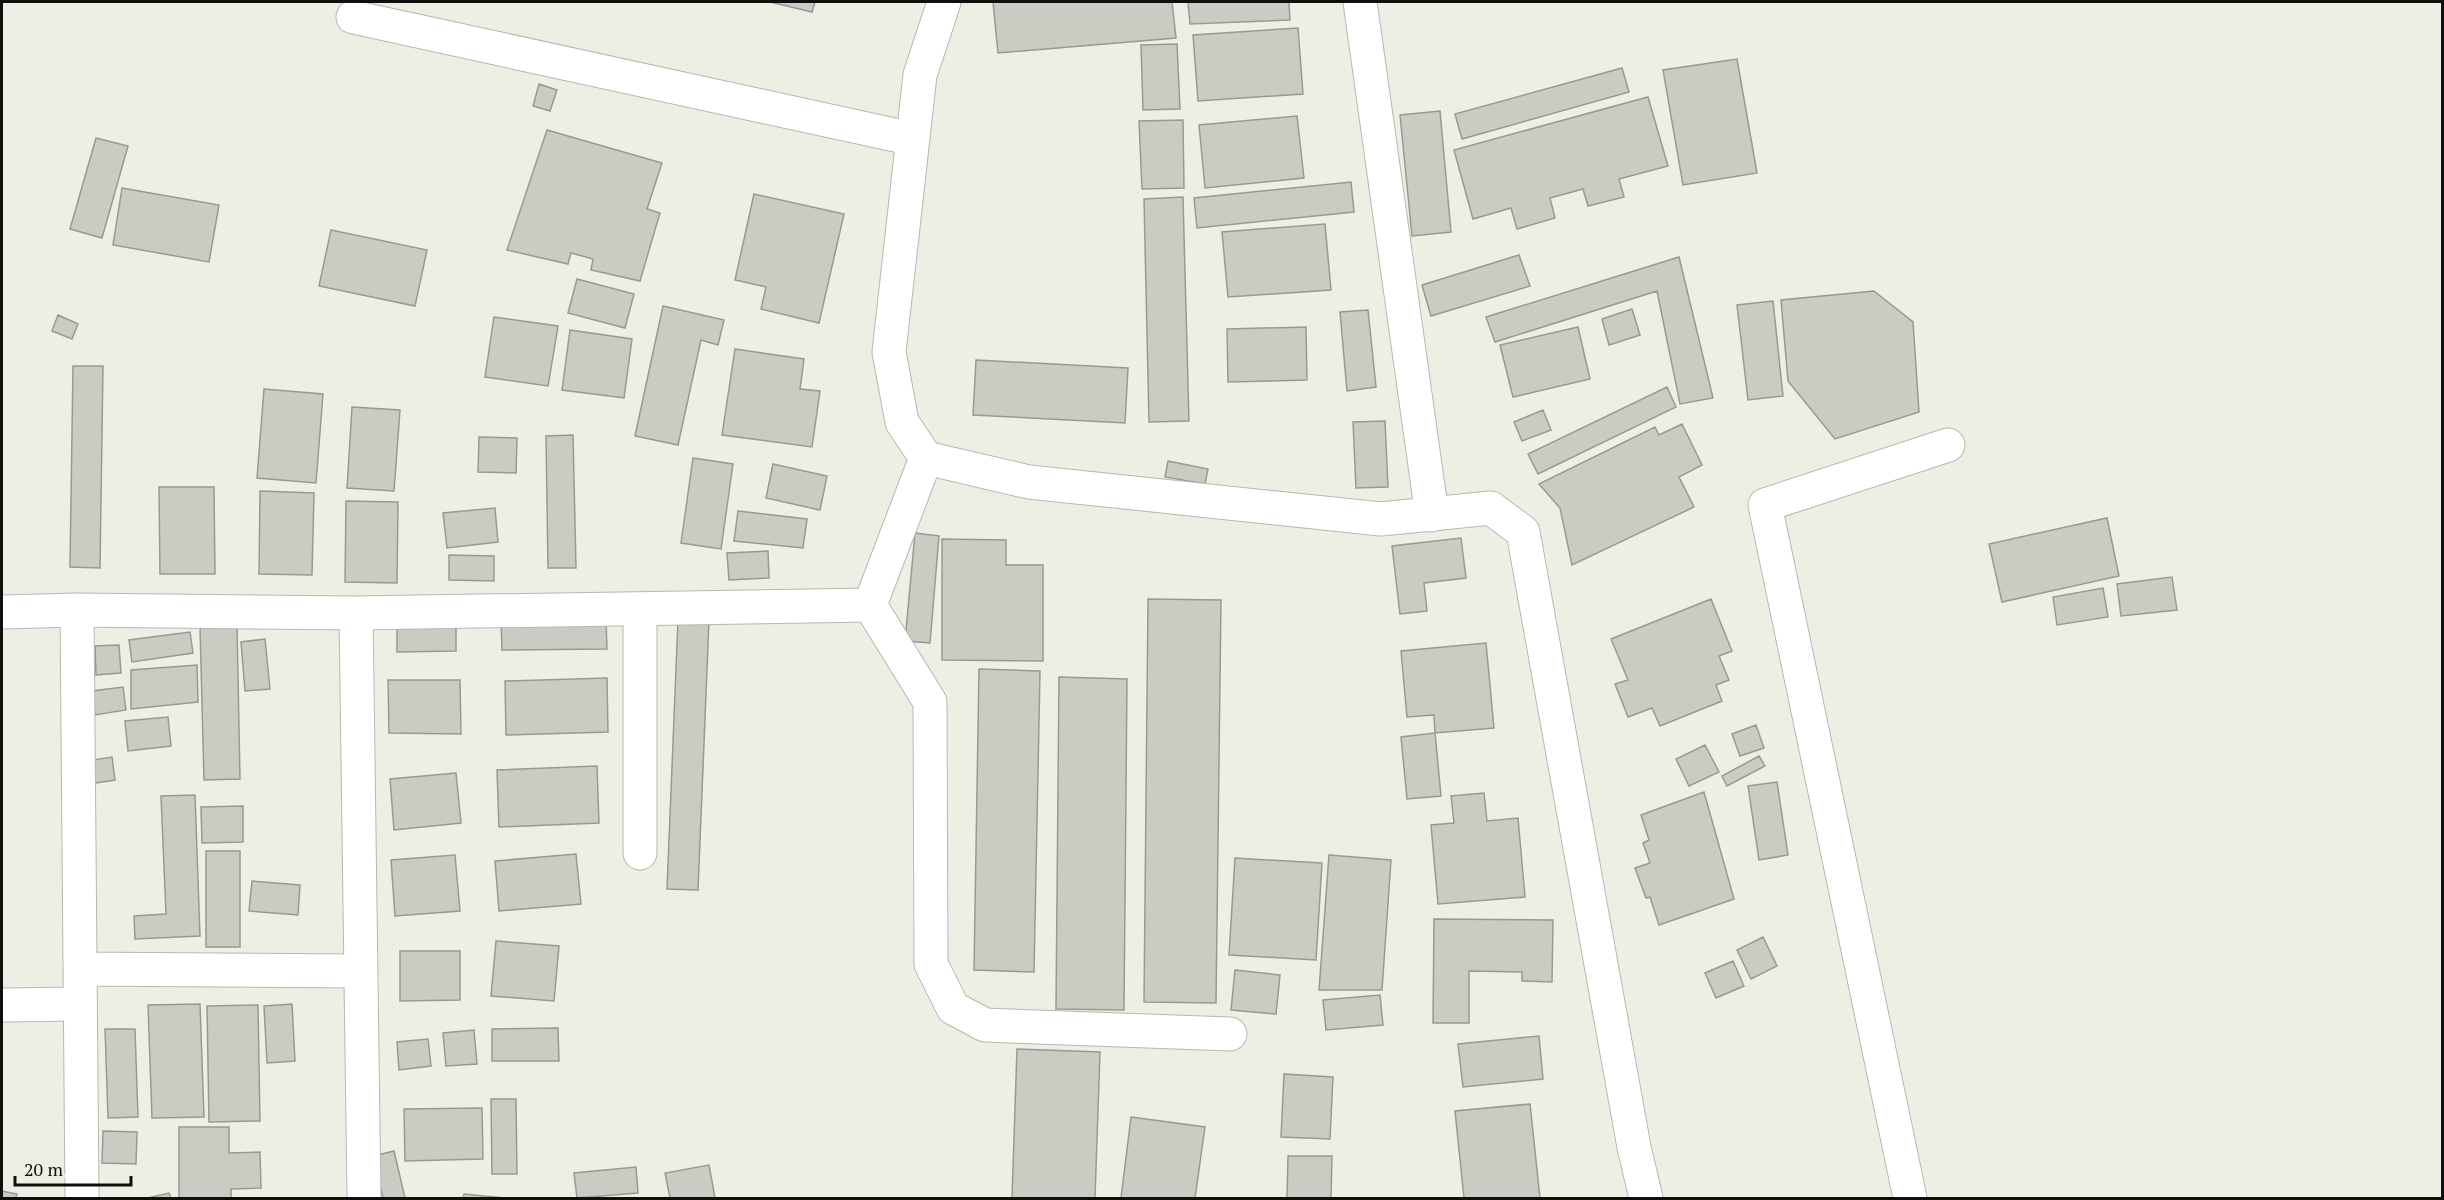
<svg xmlns="http://www.w3.org/2000/svg" width="2444" height="1200" font-family="'PT Serif',serif">
  <style>
    .building { fill: #cacbc2; stroke: #989a91; stroke-width: 1.5 }
    .lines { fill: none; stroke-linecap: round; stroke-linejoin: round }
    .minor-casing { stroke: #b7b8af; stroke-width: 35 }
    .minor { stroke: #fff; stroke-width: 33 }
  </style>
  <rect width="100%" height="100%" fill="#edefe5"/>
  <path class="building" d="M 770,2 L 815,2 L 812,12 Z
    M 993,2 L 1172,2 L 1176,38 L 998,53 Z
    M 1188,2 L 1289,2 L 1290,20 L 1190,24 Z
    M 1298,28 L 1303,94 L 1198,101 L 1193,35 Z
    M 1177,44 L 1180,109 L 1143,110 L 1141,45 Z
    M 1737,59 L 1757,173 L 1683,185 L 1663,70 Z
    M 1622,68 L 1629,92 L 1462,139 L 1455,114 Z
    M 539,84 L 557,90 L 550,111 L 533,106 Z
    M 1648,97 L 1668,166 L 1619,179 L 1624,197 L 1588,206 L 1583,189 L 1550,198 L 1555,218 L 1517,229 L 1511,208 L 1473,219 L 1454,150 Z
    M 1440,111 L 1451,232 L 1412,236 L 1400,115 Z
    M 1297,116 L 1304,178 L 1205,188 L 1199,125 Z
    M 1183,120 L 1184,188 L 1142,189 L 1139,121 Z
    M 547,130 L 662,163 L 647,209 L 660,213 L 640,281 L 591,270 L 593,259 L 571,253 L 568,264 L 507,250 Z
    M 96,138 L 128,146 L 102,238 L 70,229 Z
    M 1351,182 L 1354,212 L 1197,228 L 1194,198 Z
    M 122,188 L 219,205 L 209,262 L 113,245 Z
    M 754,194 L 844,214 L 819,323 L 761,309 L 766,287 L 735,280 Z
    M 1183,197 L 1189,421 L 1149,422 L 1144,199 Z
    M 1325,224 L 1331,290 L 1228,297 L 1222,232 Z
    M 331,230 L 427,250 L 415,306 L 319,286 Z
    M 1519,255 L 1530,286 L 1431,316 L 1422,285 Z
    M 1679,257 L 1713,398 L 1680,404 L 1657,291 L 1495,342 L 1486,317 Z
    M 577,279 L 634,294 L 625,328 L 568,313 Z
    M 1874,291 L 1913,322 L 1919,412 L 1835,439 L 1788,381 L 1781,300 Z
    M 1773,301 L 1783,396 L 1748,400 L 1737,305 Z
    M 663,306 L 724,320 L 718,345 L 701,340 L 678,445 L 635,436 Z
    M 1632,309 L 1640,335 L 1609,345 L 1602,319 Z
    M 1368,310 L 1376,387 L 1347,391 L 1340,312 Z
    M 58,315 L 78,324 L 72,339 L 52,331 Z
    M 494,317 L 558,326 L 548,386 L 485,377 Z
    M 1306,327 L 1307,380 L 1228,382 L 1227,329 Z
    M 1578,327 L 1590,379 L 1513,397 L 1500,345 Z
    M 570,330 L 632,339 L 624,398 L 562,390 Z
    M 735,349 L 804,359 L 800,389 L 820,391 L 812,447 L 722,435 Z
    M 976,360 L 1128,368 L 1125,423 L 973,415 Z
    M 73,366 L 103,366 L 100,568 L 70,567 Z
    M 1667,387 L 1676,407 L 1538,474 L 1528,454 Z
    M 264,389 L 323,394 L 316,483 L 257,478 Z
    M 352,407 L 400,410 L 394,491 L 347,488 Z
    M 1543,410 L 1551,430 L 1522,441 L 1514,422 Z
    M 1385,421 L 1388,487 L 1356,488 L 1353,422 Z
    M 1682,424 L 1702,465 L 1679,477 L 1694,507 L 1572,565 L 1560,508 L 1539,484 L 1655,427 L 1659,435 Z
    M 573,435 L 576,568 L 548,568 L 546,436 Z
    M 479,437 L 517,438 L 516,473 L 478,472 Z
    M 693,458 L 733,464 L 721,549 L 681,543 Z
    M 1168,461 L 1208,469 L 1205,484 L 1165,477 Z
    M 773,464 L 827,476 L 820,510 L 766,498 Z
    M 159,487 L 214,487 L 215,574 L 160,574 Z
    M 260,491 L 314,493 L 312,575 L 259,574 Z
    M 346,501 L 398,502 L 397,583 L 345,582 Z
    M 495,508 L 498,542 L 447,548 L 443,513 Z
    M 738,511 L 807,519 L 803,548 L 734,541 Z
    M 2107,518 L 2119,576 L 2002,602 L 1989,544 Z
    M 915,533 L 939,536 L 930,643 L 905,641 Z
    M 1461,538 L 1466,578 L 1424,583 L 1427,611 L 1400,614 L 1392,546 Z
    M 942,539 L 1006,540 L 1006,565 L 1043,565 L 1043,661 L 942,660 Z
    M 768,551 L 769,578 L 729,580 L 727,553 Z
    M 449,555 L 494,556 L 494,581 L 449,580 Z
    M 2172,577 L 2177,610 L 2121,616 L 2117,584 Z
    M 2103,588 L 2108,617 L 2057,625 L 2053,597 Z
    M 1148,599 L 1221,600 L 1216,1003 L 1144,1002 Z
    M 1711,599 L 1732,651 L 1719,656 L 1729,680 L 1716,685 L 1722,701 L 1660,726 L 1652,708 L 1628,717 L 1615,684 L 1628,680 L 1611,639 Z
    M 606,620 L 607,649 L 502,650 L 501,621 Z
    M 678,620 L 709,621 L 698,890 L 667,889 Z
    M 397,625 L 456,625 L 456,651 L 397,652 Z
    M 237,626 L 240,779 L 204,780 L 200,627 Z
    M 190,632 L 193,653 L 132,662 L 129,640 Z
    M 265,639 L 270,689 L 245,691 L 241,642 Z
    M 1486,643 L 1494,728 L 1435,733 L 1434,715 L 1407,717 L 1401,651 Z
    M 119,645 L 121,673 L 96,675 L 95,646 Z
    M 197,665 L 198,702 L 131,709 L 131,670 Z
    M 979,669 L 1040,671 L 1034,972 L 974,970 Z
    M 1059,677 L 1127,679 L 1124,1010 L 1056,1009 Z
    M 607,678 L 608,732 L 506,735 L 505,681 Z
    M 388,680 L 460,680 L 461,734 L 389,733 Z
    M 123,687 L 126,710 L 95,715 L 92,691 Z
    M 168,717 L 171,746 L 128,751 L 125,721 Z
    M 1756,725 L 1764,748 L 1740,756 L 1732,734 Z
    M 1435,733 L 1441,796 L 1407,799 L 1401,737 Z
    M 1705,745 L 1719,772 L 1689,786 L 1676,759 Z
    M 1759,756 L 1765,766 L 1727,786 L 1722,776 Z
    M 112,757 L 115,780 L 90,784 L 86,761 Z
    M 597,766 L 599,823 L 499,827 L 497,770 Z
    M 456,773 L 461,823 L 394,830 L 390,779 Z
    M 1777,782 L 1788,855 L 1759,860 L 1748,786 Z
    M 1704,792 L 1734,899 L 1659,925 L 1650,897 L 1646,898 L 1635,868 L 1650,863 L 1643,843 L 1649,840 L 1641,815 Z
    M 1484,793 L 1487,821 L 1518,818 L 1525,897 L 1438,904 L 1431,825 L 1454,823 L 1451,796 Z
    M 195,795 L 200,936 L 135,939 L 134,916 L 166,914 L 161,796 Z
    M 243,806 L 243,842 L 202,843 L 201,807 Z
    M 206,851 L 240,851 L 240,947 L 206,947 Z
    M 576,854 L 581,904 L 499,911 L 495,861 Z
    M 455,855 L 460,911 L 395,916 L 391,860 Z
    M 1329,855 L 1391,860 L 1382,990 L 1319,990 Z
    M 1235,858 L 1322,863 L 1316,960 L 1229,955 Z
    M 252,881 L 300,885 L 298,915 L 249,911 Z
    M 1434,919 L 1553,920 L 1552,982 L 1522,981 L 1522,972 L 1469,971 L 1469,1023 L 1433,1023 Z
    M 1763,937 L 1777,966 L 1751,979 L 1737,950 Z
    M 496,941 L 559,946 L 554,1001 L 491,996 Z
    M 400,951 L 460,951 L 460,1000 L 400,1001 Z
    M 1733,961 L 1744,986 L 1716,998 L 1705,973 Z
    M 1235,970 L 1280,975 L 1276,1014 L 1231,1010 Z
    M 1380,995 L 1383,1025 L 1326,1030 L 1323,1000 Z
    M 200,1004 L 204,1117 L 152,1118 L 148,1005 Z
    M 292,1004 L 295,1061 L 267,1063 L 264,1006 Z
    M 258,1005 L 260,1121 L 209,1122 L 207,1006 Z
    M 558,1028 L 559,1061 L 492,1061 L 492,1029 Z
    M 105,1029 L 135,1029 L 138,1117 L 108,1118 Z
    M 474,1030 L 477,1064 L 446,1066 L 443,1033 Z
    M 1539,1036 L 1543,1079 L 1463,1087 L 1458,1044 Z
    M 428,1039 L 431,1066 L 399,1070 L 397,1042 Z
    M 1017,1049 L 1100,1052 L 1095,1198 L 1012,1198 Z
    M 1284,1074 L 1333,1077 L 1330,1139 L 1281,1137 Z
    M 491,1099 L 516,1099 L 517,1174 L 492,1174 Z
    M 1530,1104 L 1540,1198 L 1464,1198 L 1455,1111 Z
    M 482,1108 L 483,1159 L 405,1161 L 404,1109 Z
    M 1131,1117 L 1205,1127 L 1195,1198 L 1121,1198 Z
    M 179,1127 L 229,1127 L 229,1153 L 260,1152 L 261,1188 L 231,1189 L 231,1198 L 179,1198 Z
    M 103,1131 L 137,1132 L 136,1164 L 102,1163 Z
    M 394,1151 L 405,1198 L 383,1198 L 373,1156 Z
    M 1288,1156 L 1332,1156 L 1331,1198 L 1287,1198 Z
    M 709,1165 L 715,1198 L 670,1198 L 665,1173 Z
    M 636,1167 L 638,1193 L 577,1198 L 574,1173 Z
    M 2,1191 L 17,1194 L 16,1198 L 2,1198 Z
    M 169,1193 L 171,1198 L 151,1198 L 151,1197 Z
    M 464,1194 L 505,1198 L 463,1198 Z"/>
  <g class="lines">
    <g class="minor-casing">
      <path id="minor" d="M 944,2 L 920,75 L 889,352 L 902,422 L 926,458 L 1029,482 L 1381,519 L 1491,508 L 1523,532 L 1634,1147 L 1646,1198
        M 1360,2 L 1432,515
        M 353,17 L 913,139
        M 870,605 L 930,702 L 931,964 L 953,1008 L 985,1025 L 1230,1034
        M 77,610 L 82,1198
        M 2,612 L 77,610 L 356,613 L 870,605 L 926,458
        M 356,613 L 364,1198
        M 640,853 L 640,610
        M 80,969 L 361,971
        M 2,1005 L 80,1004
        M 1910,1198 L 1765,505 L 1948,445"/>
    </g>
    <use href="#minor" class="minor"/>
  </g>
  <rect width="2444" height="1200" fill="none" stroke="#0f100d" stroke-width="6"/>
  <path d="M15 1176v9h116v-9" fill="none" stroke="#0f100d" stroke-width="3"/>
  <text x="24" y="1176" font-size="18" fill="#0f100d" stroke="#edefe5" stroke-width="4.5" paint-order="stroke">20 m</text>
</svg>
